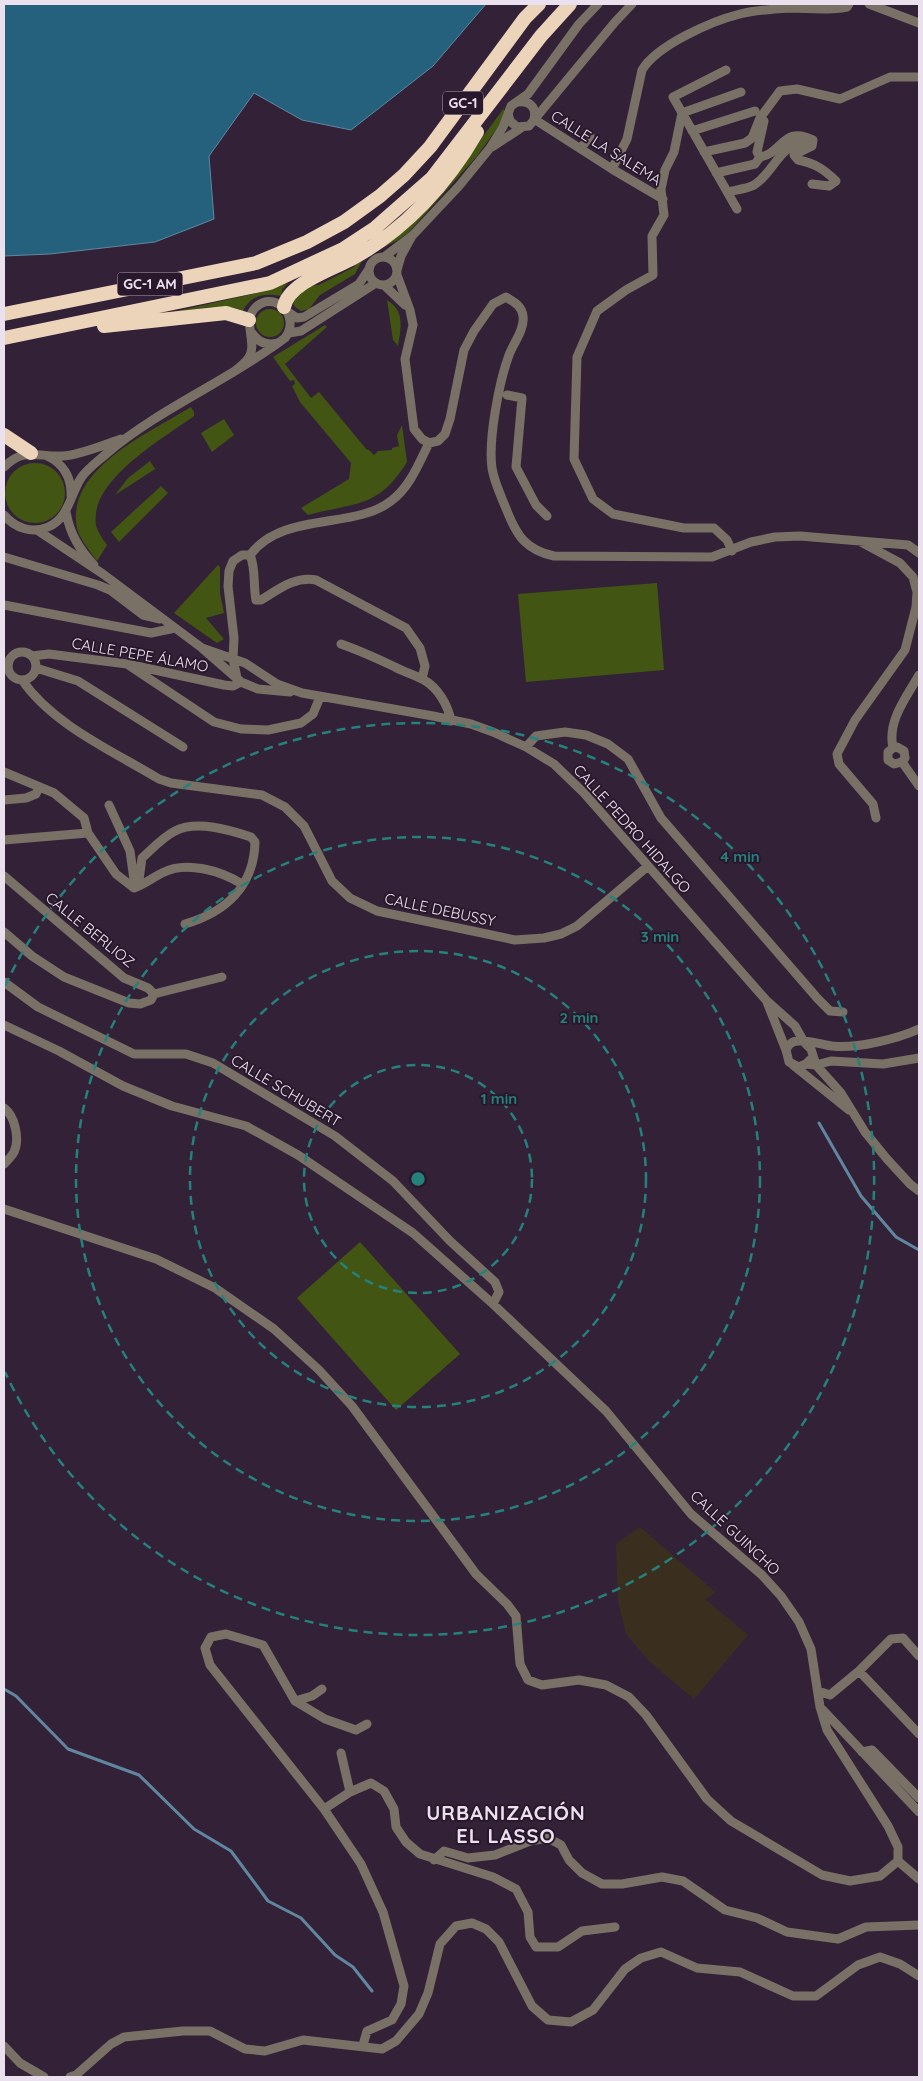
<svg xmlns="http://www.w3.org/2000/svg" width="923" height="2081" font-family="Quicksand,sans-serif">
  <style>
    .education { fill: #3a2f1f }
    .green { fill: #425512 }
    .water { fill: #25617d; stroke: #60879f }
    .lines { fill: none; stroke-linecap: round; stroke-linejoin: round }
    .stream { stroke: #60879f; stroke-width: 3 }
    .minor { stroke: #7a7166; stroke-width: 9 }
    .highway { stroke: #ecd4ba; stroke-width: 14 }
    .ring { fill: none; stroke: #25817b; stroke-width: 2.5; stroke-dasharray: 9 6 }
    .labels { text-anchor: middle; stroke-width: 4; stroke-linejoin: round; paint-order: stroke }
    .shield { fill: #29182c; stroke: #b1a4b4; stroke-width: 1 }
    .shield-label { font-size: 14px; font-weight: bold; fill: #ebe0ee }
    .street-label { font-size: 15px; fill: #ebe0ee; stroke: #29182c }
    .district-label { font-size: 20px; font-weight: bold; letter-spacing: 1px; fill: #ebe0ee; stroke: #29182c }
    .centre { fill: #25817b; stroke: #29182c; stroke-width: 2.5 }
    .ring-label { font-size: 15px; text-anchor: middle; font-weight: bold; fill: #25817b; stroke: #29182c; stroke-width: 4; stroke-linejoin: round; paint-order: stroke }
  </style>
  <rect width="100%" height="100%" fill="#332237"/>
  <path class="education" d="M 640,1527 L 715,1592 L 706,1600 L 748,1635 L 694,1699 L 649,1661 L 626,1634 L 618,1601 L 616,1544 Z"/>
  <path class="green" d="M 504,108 L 503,120 L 477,156 L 409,232 L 398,240 L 364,257 L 355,274 L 320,295 L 309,309 L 301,311 L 295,307 L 292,301 L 309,286 L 319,285 L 354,267 L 362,257 L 473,150 Z
    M 288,283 L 282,290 L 281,296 C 265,293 251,294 243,311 C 224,301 190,311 168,313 L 261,292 Z
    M 387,300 C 405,311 401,327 398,346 L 393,340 Z
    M256 323a14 14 0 1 1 28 0a14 14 0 1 1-28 0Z
    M 325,325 L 327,327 L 285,364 L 311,398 L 319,392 L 367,450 L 369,450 L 374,455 L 378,451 L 392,450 L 392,448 L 399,446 L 397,435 L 402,425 L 407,462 C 378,509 355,502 308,515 L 301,508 L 349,479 L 351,463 L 300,402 L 292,386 L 295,384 L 294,380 L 290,381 L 273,357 Z
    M 191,407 L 194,412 L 194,416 C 164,438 89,480 96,525 C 98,533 103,539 107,545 L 97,561 C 90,551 80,540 77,528 C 65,469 151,432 191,407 Z
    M 224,419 L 234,435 L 212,452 L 201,433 Z
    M 150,461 L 155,469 L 115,495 L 128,478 Z
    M5 493a30 30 0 1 1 60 0a30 30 0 1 1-60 0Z
    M 161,486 L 168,493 L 119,542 L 111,532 Z
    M 218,565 L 220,567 L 220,593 L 224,613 L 206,618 L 224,639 L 217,643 L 174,613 Z
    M 657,583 L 664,670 L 526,682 L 518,594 Z
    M 360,1242 L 460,1354 L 396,1410 L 297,1298 Z"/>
  <path class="water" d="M 4,4 L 486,4 L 433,66 L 351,130 L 302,120 L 254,93 L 209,156 L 214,219 L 155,242 L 50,254 L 4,256 Z"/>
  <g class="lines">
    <path class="stream" d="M 819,1123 L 861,1196 L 896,1237 L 919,1250
      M 4,1689 L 16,1696 L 68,1749 L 139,1775 L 194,1829 L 231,1851 L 268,1901 L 301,1918 L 335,1955 L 353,1967 L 372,1991"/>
    <path class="minor" d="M 869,4 L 919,23
      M 726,70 L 673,97 L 737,209
      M 517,102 C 529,100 537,107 534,119
      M 508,113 L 510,121 L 517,127 L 529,126 L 615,22 L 632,4
      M 534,119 L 612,169 L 663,199
      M 692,131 L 755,111
      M 812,146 L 794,155 L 798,160 C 814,163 824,169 836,181 L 829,186 L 812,184
      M 492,147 L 521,128
      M 581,148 L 590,136
      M 704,152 L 745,143 L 752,138 L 760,118 L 780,91 L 797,89 L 840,99 L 890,77 L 919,77
      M 760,157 C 783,153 783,125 813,140 L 812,146
      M 760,157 L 757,152 L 764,121
      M 612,169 L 627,139 L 642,70 C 657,45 712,21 740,14 C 756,10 773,9 790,8 C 809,8 827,11 847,7 L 849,4
      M 716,173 L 755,164 L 760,157
      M 727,192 C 735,190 747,189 754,185 C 775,173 782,135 812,146
      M 384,257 L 413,235 L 459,186 L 490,148 L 503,127 L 511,106 L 528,94 L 579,24 L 598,4
      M369 271a14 14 0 1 1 28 0a14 14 0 1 1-28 0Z
      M 397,270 L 401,256 L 412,236
      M 397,275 L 410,310 L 413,325 L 405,359 L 414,429 L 422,439 L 429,443 L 438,441 L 445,434 L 450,419 L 464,350 L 474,331 L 493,304 L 506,297 C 514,302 522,306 523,316 C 525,329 513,344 509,355 C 499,382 488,440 492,468 C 494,482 502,498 507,511 C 517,536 526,550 554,556 L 712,557 L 751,542 L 775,537 L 800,536 L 908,545 L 919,553
      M 384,285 L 405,305
      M 288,312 L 297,318 L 304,317 L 359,284 L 369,269
      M 252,333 C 258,342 266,346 277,343
      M 289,333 L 301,331 L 376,283
      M 507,395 L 522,398 L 516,467 L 536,505 L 547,516
      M 47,456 C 63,463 72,478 71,496
      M 4,467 C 24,447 37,457 62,456 C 78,456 106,444 121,439
      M 66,512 C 70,534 79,549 94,565
      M 4,515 C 15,528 32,534 48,527 C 69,518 70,495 81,478 C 87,469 98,461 106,454 C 160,408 228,381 285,338 C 302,315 273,289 255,308 C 241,323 260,345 247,360 C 243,365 237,369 232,373
      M 37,530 L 103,574 L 202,648 L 241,682 L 258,689 L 290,692
      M 861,542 L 900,563 L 913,577 L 917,592 L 916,607 L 905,650 L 855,720 L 837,754 L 839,764 L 873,804 L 876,818
      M 732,551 L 727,540 L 714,528 L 684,528 L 613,514 L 593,499 L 574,459 L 577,357 L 597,311 L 626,290 L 653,275 L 652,236 L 664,215 L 661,189 L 665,170 L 674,152 L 682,113 L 741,92
      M 250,555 C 283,511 354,530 391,501 C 410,487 419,463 429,443
      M 4,557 L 98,585 L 110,590 L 143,615 L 160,619
      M 4,605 L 151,633 L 175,628
      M 341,644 C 361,651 376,658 395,667 C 404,672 415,675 424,680 C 438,688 448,705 451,721
      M 202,648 L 245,663 L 277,684 L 302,693 L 433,716 L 471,724 L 493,732 L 526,747 L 554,764 L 584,793 L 766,1000 L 795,1026 L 804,1042 L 811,1049 L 816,1065 L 841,1093 L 865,1132 L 887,1159 L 910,1184 L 919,1191
      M8 666a14 14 0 1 1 28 0a14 14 0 1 1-28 0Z
      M 32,656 L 49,654 L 127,664 L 224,685 L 233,686 L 241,682
      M 127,664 L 214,722 L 241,729 L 268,730 L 301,723 L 313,714 L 320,697
      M 36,668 L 78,681 L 183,747
      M 237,678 L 233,659 L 234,638 L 228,586 L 229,571 L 233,561 L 242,555 L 250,555 C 256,568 253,586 256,600 L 261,600 C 279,589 295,576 316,580 L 406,628 L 420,648 L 425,666 L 422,679
      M 22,680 C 53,725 113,751 159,779 L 171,783 L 262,795 L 285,807 L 304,826 L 332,881 L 350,898 L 377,911 L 515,940 L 544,938 L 561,934 L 577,926 L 648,866
      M 526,747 L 536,736 L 565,732 L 586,735 L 608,744 L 628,759 L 661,818 L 818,999 L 830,1011 L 843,1012
      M 893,748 C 887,721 906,698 919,675
      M 893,748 L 888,752 L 888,760 L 894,764 L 902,762
      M 893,748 L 897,747 L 904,751 L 905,758 L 902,762
      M 902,762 L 919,786
      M 4,772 L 54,793 L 84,818 L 88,833 L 116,874 L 134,888
      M 4,800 L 26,798 L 36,794 L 39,787
      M 109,805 L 130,851 L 134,880
      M 4,840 L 88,833
      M 4,876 L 124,978 L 148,988 L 154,994
      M 134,888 L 139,880 L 142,858 C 152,849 163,837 175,831 C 197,820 230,830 251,837 L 255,842 C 254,886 226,912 185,924
      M 134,888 C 145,884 152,878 162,873 C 186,860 221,871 242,884
      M 4,932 L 32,956 L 64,977 L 129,1003 L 140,1004 L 151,1000 L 154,994
      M 4,982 L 38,1007 L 134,1054 L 186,1054 L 213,1063 L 335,1136 L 393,1181 L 450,1241 L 495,1282 L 499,1292 L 493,1304
      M 154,994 L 222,977
      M 767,1002 L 786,1050 L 789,1062 L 799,1067 L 806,1064 L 810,1060
      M 4,1025 L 59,1051 L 123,1086 L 172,1106 L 246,1126 L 298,1155 L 413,1233 L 493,1304 L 606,1411 L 691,1514 L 762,1575 L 781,1596 L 799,1622 L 811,1649 L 820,1707 L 827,1730 L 888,1826 L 898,1847 L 898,1861
      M 786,1050 C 788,1045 792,1041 798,1041 C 809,1040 820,1044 832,1046 C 856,1049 897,1039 919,1029
      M 806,1064 L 816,1065 L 831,1061 L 883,1064 L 919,1058
      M 793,1065 L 849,1110
      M 4,1108 C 15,1116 20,1139 14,1152 C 12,1156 7,1161 4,1164
      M 4,1209 L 156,1259 L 215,1288 L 274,1329 L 319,1370 L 352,1406 L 476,1574 L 507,1604 L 516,1616 L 520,1664 L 528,1680 L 542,1685 L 579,1680 L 606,1685 L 629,1697 L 646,1715 L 707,1799 L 731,1821 L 822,1875 L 850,1881 L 880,1876 L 898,1861
      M 859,1671 L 919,1734
      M 818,1691 L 830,1695 L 859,1671 L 891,1639 L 903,1638 L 919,1656
      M 295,1701 L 312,1696 L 322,1689
      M 822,1709 L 919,1812
      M 862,1752 L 872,1750 L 919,1798
      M 341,1753 L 350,1792
      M 324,1809 L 350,1792 L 371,1783 L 384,1791 L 394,1809 L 396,1827 L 406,1842 L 420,1854 L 493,1877 L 516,1889 L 528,1912 L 530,1937 L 536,1947 L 558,1947 L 582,1931 L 615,1927
      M 434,1860 L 444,1851 L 468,1858 L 495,1855 L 530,1841 L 548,1838 L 561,1845 L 569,1860 L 582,1873 L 602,1884 L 622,1884 L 662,1877 L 683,1881 L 725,1910 L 757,1918 L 787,1932 L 838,1939 L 866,1927 L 919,1925
      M 898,1861 L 919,1879
      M 363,2045 L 367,2031 L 392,2020 L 401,2004 L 404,1986 L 383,1912 L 361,1864 L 324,1809 L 210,1665 L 205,1648 L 211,1637 L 226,1634 L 263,1645 L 295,1701 L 325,1719 L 356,1730 L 367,1724
      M 4,2046 L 20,2063 L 44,2077
      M 70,2077 L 76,2075 L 111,2044 L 124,2037 L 183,2031 L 210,2031 L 245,2049 L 265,2051 L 303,2040 L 382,2049 L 396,2041 L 419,2014 L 428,1993 L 440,1944 L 456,1926 L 472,1923 L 486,1929 L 499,1942 L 532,2006 L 548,2020 L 571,2022 L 593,2010 L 625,1969 L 641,1958 L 661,1952 L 697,1968 L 740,1972 L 793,1996 L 816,1996 L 858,1965 L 880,1957 L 900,1964 L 919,1976"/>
    <path class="highway" d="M 284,307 C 288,283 333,269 353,258 C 405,230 447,184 477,132
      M 4,314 L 256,263 L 307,242 L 344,222 L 380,196 L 404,175 L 430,147 L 525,18 L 539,4
      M 104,326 L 226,313 L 249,320
      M 4,338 L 270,283 L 343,249 L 375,228 L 432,178 L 541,36 L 570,4
      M 4,435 L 31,453"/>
  </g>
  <g class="ring">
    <circle cx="418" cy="1179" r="114"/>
    <circle cx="418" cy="1179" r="228"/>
    <circle cx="418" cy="1179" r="342"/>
    <path d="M5 986A456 456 0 1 1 5 1372"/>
  </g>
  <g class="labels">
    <g class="shield">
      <rect x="443" y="91.5" width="40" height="23" rx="4"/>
      <rect x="117.5" y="272.5" width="65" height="23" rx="4"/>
    </g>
    <g class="shield-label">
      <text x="463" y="108">GC-1</text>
      <text x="150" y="289">GC-1 AM</text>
    </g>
    <g class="street-label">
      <text transform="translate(606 148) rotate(32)" y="5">CALLE LA SALEMA</text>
      <text transform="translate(140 655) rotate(10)" y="5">CALLE PEPE ÁLAMO</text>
      <text transform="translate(632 829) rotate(48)" y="5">CALLE PEDRO HIDALGO</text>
      <text transform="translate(440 910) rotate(12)" y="5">CALLE DEBUSSY</text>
      <text transform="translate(90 930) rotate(39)" y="5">CALLE BERLIOZ</text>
      <text transform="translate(286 1091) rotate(31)" y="5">CALLE SCHUBERT</text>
      <text transform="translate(735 1533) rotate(43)" y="5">CALLE GUINCHO</text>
    </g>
    <g class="district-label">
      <text x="506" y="1820">URBANIZACIÓN<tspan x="506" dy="23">EL LASSO</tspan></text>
    </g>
  </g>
  <circle cx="418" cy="1179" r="8" class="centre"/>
  <g class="ring-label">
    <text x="740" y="862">4 min</text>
    <text x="660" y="942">3 min</text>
    <text x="579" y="1023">2 min</text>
    <text x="499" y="1104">1 min</text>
  </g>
  <rect width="923" height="2081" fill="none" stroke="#ebe0ee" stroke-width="10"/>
</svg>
